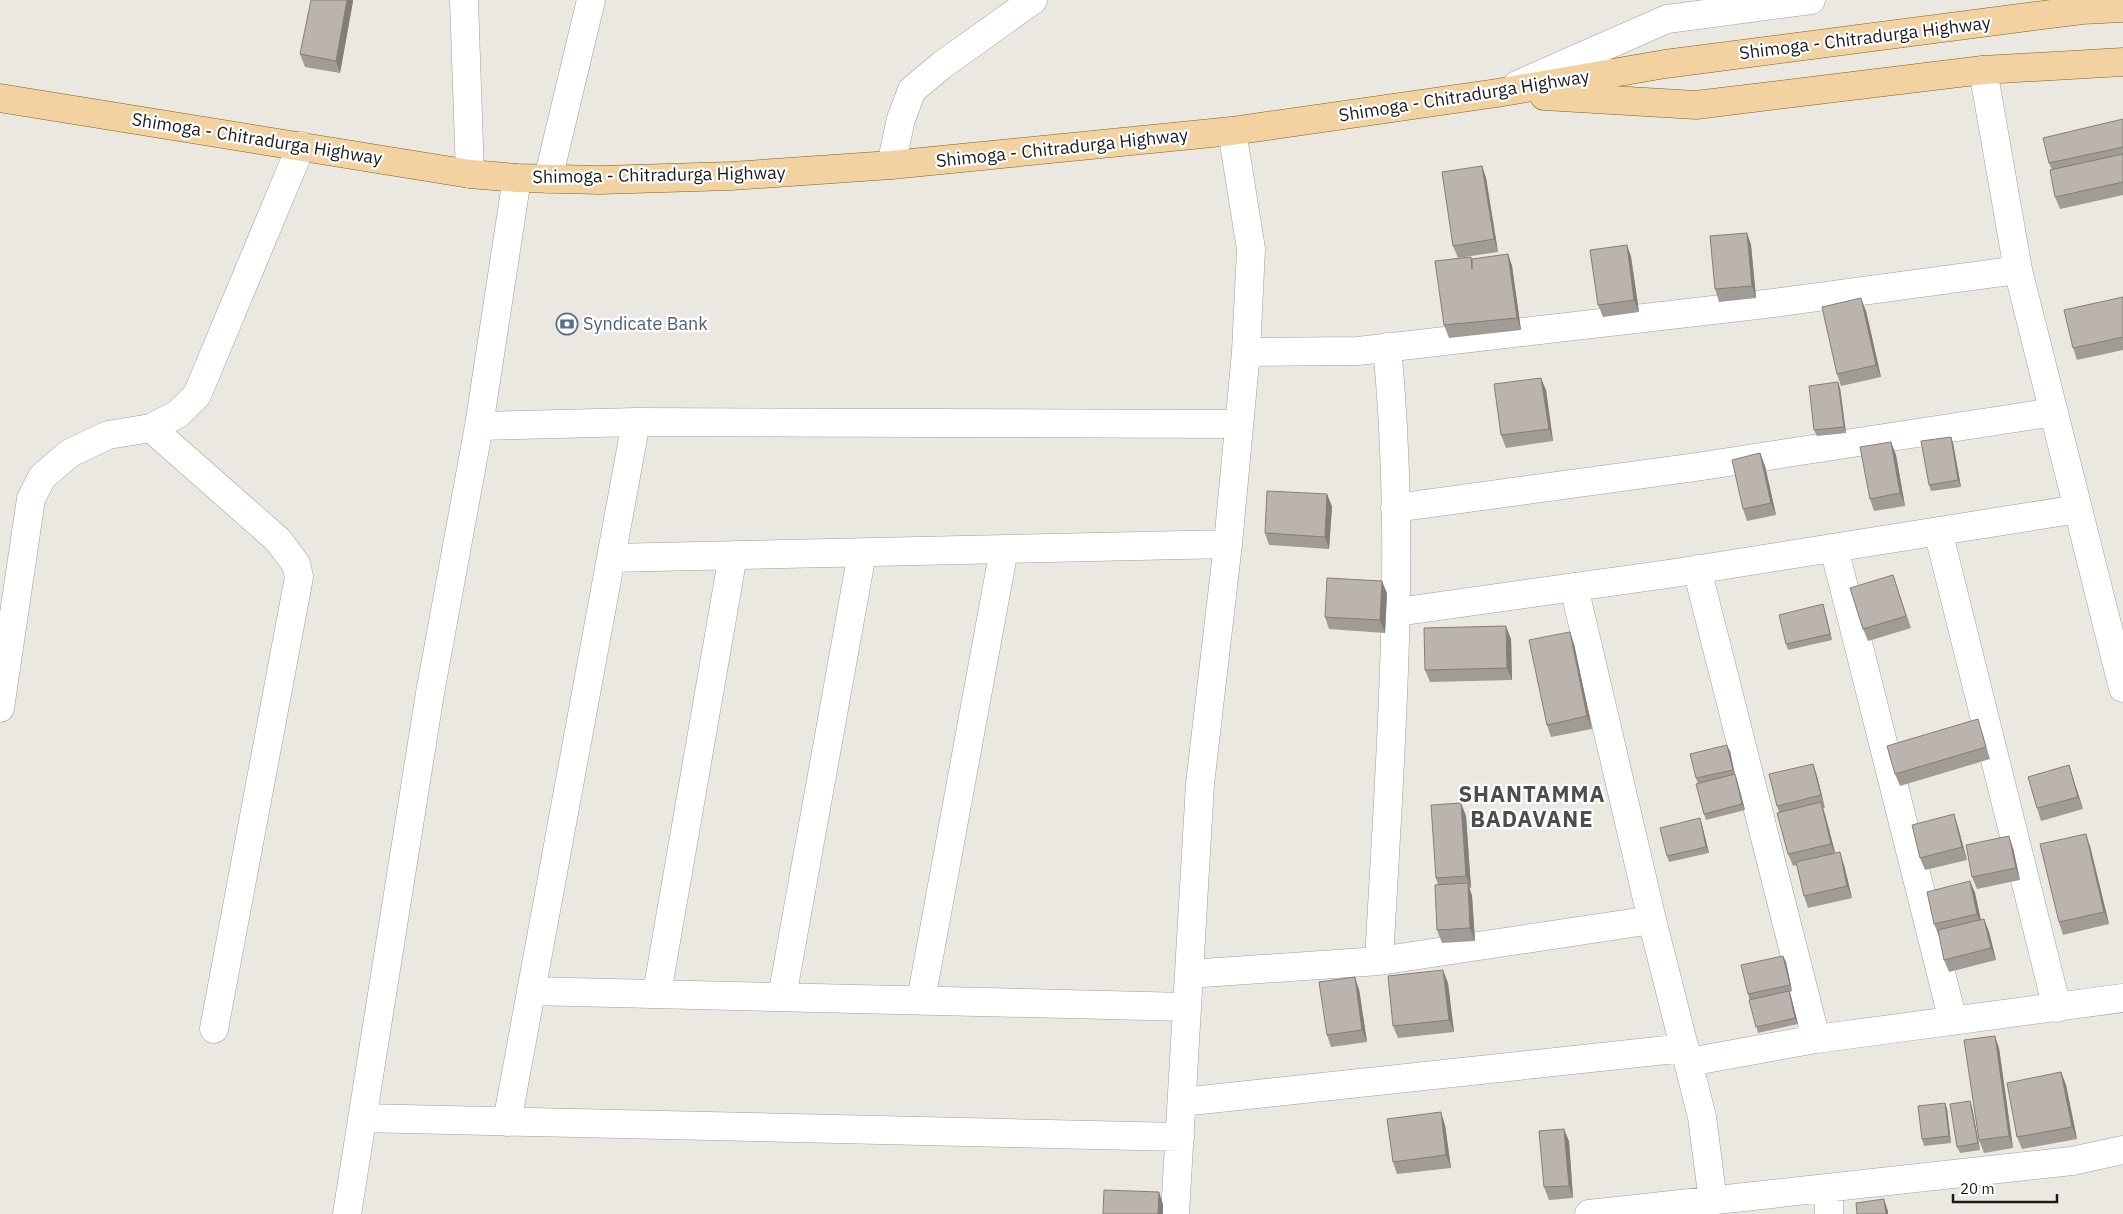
<svg xmlns="http://www.w3.org/2000/svg" width="2123" height="1214" font-family="'IBM Plex Sans',sans-serif">
  <style>
    .lines { fill: none; stroke-linecap: round; stroke-linejoin: round }
    .minor-casing { stroke: #9e9e9e; stroke-width: 29 }
    .major-casing { stroke: #82620f; stroke-width: 29 }
    .minor { stroke: #fff; stroke-width: 28 }
    .major { stroke: #f1d2a0; stroke-width: 28 }
    .wall { fill: #a19b96 }
    .shaded-wall { fill: #837e7a }
    .building { fill: #bbb4ae; stroke: #837e7a }
    .labels { text-anchor: middle; stroke-width: 4.5; stroke-linejoin: round; paint-order: stroke }
    .street-label { font-size: 18px; fill: #1a1a1a; stroke: #fff }
    .service-label { font-size: 18px; fill: #4e5e75; stroke: #fff; text-anchor: start }
    .district-label { font-size: 22px; font-weight: bold; letter-spacing: 1px; fill: #4d4d4d; stroke: #fff }
  </style>
  <rect width="100%" height="100%" fill="#ebe8e1"/>
  <g class="lines">
    <g class="minor-casing">
      <path id="minor" d="M 464,0 L 470,174
        M 1983,70 L 2018,270 L 2123,688
        M 1517,85 L 1667,19 L 1811,0
        M 891,165 L 901,119 L 912,90 L 942,65 L 1033,0
        M 548,179 L 591,0
        M 1246,352 L 1358,351 L 1774,303 L 2018,270
        M 479,426 L 636,422 L 1237,424
        M 151,428 L 278,540 L 296,564 L 299,577 L 214,1029
        M 1395,508 L 1696,467 L 2054,412
        M 1938,531 L 2057,1008
        M 1834,548 L 1953,1021
        M 611,558 L 1228,544
        M 1697,569 L 1816,1039
        M 1574,587 L 1652,920 L 1702,1117 L 1713,1201
        M 1397,612 L 1675,573 L 2078,509
        M 0,708 L 31,499 L 42,477 L 70,453 L 108,435 L 151,428 L 178,414 L 197,395 L 301,146
        M 1379,961 C 1390,757 1407,551 1387,347
        M 1189,974 L 1379,961 L 1652,920
        M 531,991 L 1187,1007
        M 657,993 L 733,555
        M 782,997 L 862,553
        M 921,1000 L 1004,549
        M 1689,1062 L 1816,1039 L 2123,998
        M 1182,1102 L 1685,1048
        M 362,1118 L 1180,1137
        M 507,1122 L 636,422
        M 1829,1188 L 1829,1214
        M 347,1214 L 430,693 L 479,426 L 517,178
        M 1175,1214 L 1200,784 L 1228,544 L 1246,352 L 1251,249 L 1232,131
        M 1589,1214 L 2072,1161 L 2123,1150"/>
    </g>
    <g class="major-casing">
      <path id="major" d="M 1544,96 L 1696,105 L 1983,70 L 2123,62
        M 0,98 L 470,174 L 517,178 L 600,180 L 731,176 L 891,165 L 1232,131 L 1497,93 L 1665,64 L 2082,10 L 2123,8"/>
    </g>
    <use href="#minor" class="minor"/>
    <use href="#major" class="major"/>
  </g>
  <path class="wall" d="M 353,1 L 340,73 L 305,67 L 300,54 Z
    M 2123,119 L 2123,195 L 2060,209 L 2055,197 L 2052,170 L 2049,163 Z
    M 1482,166 L 1486,178 L 1498,252 L 1458,258 L 1453,246 Z
    M 1747,233 L 1751,245 L 1756,298 L 1719,302 L 1715,289 Z
    M 1627,245 L 1631,257 L 1639,312 L 1603,317 L 1598,305 Z
    M 1508,254 L 1512,266 L 1521,330 L 1449,338 L 1444,325 L 1471,257 L 1472,260 Z
    M 2123,297 L 2123,350 L 2077,360 L 2073,348 Z
    M 1866,311 L 1881,377 L 1841,386 L 1837,374 Z
    M 1840,388 L 1846,433 L 1817,436 L 1814,430 Z
    M 1546,390 L 1553,441 L 1506,448 L 1501,435 Z
    M 1951,437 L 1953,443 L 1961,487 L 1931,491 L 1929,485 Z
    M 1891,442 L 1896,455 L 1905,506 L 1874,511 L 1870,499 Z
    M 1760,453 L 1765,466 L 1776,515 L 1747,521 L 1743,509 Z
    M 1327,494 L 1332,507 L 1329,549 L 1269,545 L 1265,533 Z
    M 1893,575 L 1911,628 L 1868,641 L 1863,629 Z
    M 1387,593 L 1385,633 L 1329,629 L 1325,617 Z
    M 1823,604 L 1825,611 L 1832,640 L 1788,650 L 1786,644 Z
    M 1511,639 L 1512,680 L 1430,682 L 1425,670 Z
    M 1574,644 L 1592,729 L 1551,737 L 1547,725 Z
    M 1982,732 L 1990,759 L 1900,786 L 1895,774 Z
    M 1730,751 L 1735,774 L 1737,780 L 1745,810 L 1706,820 L 1704,814 L 1698,784 L 1696,778 Z
    M 1813,764 L 1817,776 L 1825,808 L 1823,808 L 1835,853 L 1844,865 L 1852,898 L 1808,908 L 1804,896 L 1797,865 L 1793,866 L 1788,854 L 1779,812 L 1777,806 Z
    M 2069,765 L 2083,809 L 2041,821 L 2037,808 Z
    M 1461,803 L 1466,816 L 1471,888 L 1469,888 L 1472,896 L 1475,941 L 1442,943 L 1437,930 L 1438,885 L 1436,878 Z
    M 1954,814 L 1958,827 L 1967,860 L 1925,870 L 1920,858 Z
    M 1700,818 L 1702,825 L 1709,853 L 1669,862 L 1667,856 Z
    M 2090,846 L 2109,924 L 2063,935 L 2059,922 Z
    M 2013,848 L 2020,880 L 1977,889 L 1972,877 Z
    M 1970,881 L 1975,893 L 1981,920 L 1984,919 L 1989,932 L 1996,960 L 1949,972 L 1944,960 L 1939,936 L 1934,924 Z
    M 1783,956 L 1786,962 L 1792,991 L 1790,992 L 1798,1024 L 1758,1033 L 1748,994 Z
    M 1448,983 L 1454,1032 L 1398,1038 L 1393,1026 Z
    M 1359,989 L 1367,1042 L 1331,1047 L 1327,1035 Z
    M 1999,1048 L 2013,1148 L 1984,1153 L 1979,1140 Z
    M 2061,1072 L 2066,1085 L 2077,1139 L 2022,1149 L 2017,1137 Z
    M 1970,1101 L 1972,1107 L 1980,1150 L 1960,1153 L 1957,1147 Z
    M 1945,1103 L 1947,1109 L 1951,1143 L 1924,1146 L 1922,1139 Z
    M 1445,1125 L 1451,1168 L 1397,1174 L 1393,1162 Z
    M 1569,1141 L 1573,1198 L 1549,1200 L 1544,1187 Z"/>
  <path class="shaded-wall" d="M 347,0 L 353,0 L 353,1 L 340,73 L 336,61 Z
    M 1482,166 L 1486,178 L 1498,252 L 1494,239 Z
    M 1747,233 L 1751,245 L 1756,298 L 1752,286 Z
    M 1627,245 L 1631,257 L 1639,312 L 1634,300 Z
    M 1508,254 L 1512,266 L 1521,330 L 1517,318 Z
    M 1861,298 L 1866,311 L 1881,377 L 1876,365 Z
    M 1541,378 L 1546,390 L 1553,441 L 1549,429 Z
    M 1838,382 L 1840,388 L 1846,433 L 1844,427 Z
    M 1951,437 L 1953,443 L 1961,487 L 1958,480 Z
    M 1891,442 L 1896,455 L 1905,506 L 1900,493 Z
    M 1760,453 L 1765,466 L 1776,515 L 1771,503 Z
    M 1327,494 L 1332,507 L 1329,549 L 1325,537 Z
    M 1382,581 L 1387,593 L 1385,633 L 1380,620 Z
    M 1823,604 L 1825,611 L 1832,640 L 1830,634 Z
    M 1506,626 L 1511,639 L 1512,680 L 1507,668 Z
    M 1570,632 L 1574,644 L 1592,729 L 1587,716 Z
    M 1727,745 L 1730,751 L 1735,776 L 1733,770 Z
    M 1813,764 L 1817,776 L 1825,808 L 1821,795 Z
    M 2069,765 L 2073,778 L 2083,809 L 2078,797 Z
    M 1735,774 L 1737,780 L 1745,810 L 1742,804 Z
    M 1821,802 L 1825,814 L 1836,856 L 1831,844 Z
    M 1461,803 L 1466,816 L 1471,888 L 1466,876 Z
    M 1954,814 L 1958,827 L 1967,860 L 1962,847 Z
    M 1700,818 L 1702,825 L 1709,853 L 1706,847 Z
    M 2086,834 L 2090,846 L 2109,924 L 2104,912 Z
    M 2009,836 L 2013,848 L 2020,880 L 2016,868 Z
    M 1840,852 L 1844,865 L 1852,898 L 1847,886 Z
    M 1970,881 L 1975,893 L 1982,926 L 1977,914 Z
    M 1468,883 L 1472,896 L 1475,941 L 1470,928 Z
    M 1984,919 L 1989,932 L 1996,960 L 1991,948 Z
    M 1783,956 L 1786,962 L 1792,991 L 1790,985 Z
    M 1443,970 L 1448,983 L 1454,1032 L 1449,1020 Z
    M 1355,977 L 1359,989 L 1367,1042 L 1362,1030 Z
    M 1789,991 L 1791,997 L 1798,1024 L 1795,1018 Z
    M 1995,1036 L 1999,1048 L 2013,1148 L 2009,1136 Z
    M 2061,1072 L 2066,1085 L 2077,1139 L 2072,1127 Z
    M 1970,1101 L 1972,1107 L 1980,1150 L 1978,1143 Z
    M 1945,1103 L 1947,1109 L 1951,1143 L 1949,1136 Z
    M 1441,1112 L 1445,1125 L 1451,1168 L 1446,1155 Z
    M 1564,1129 L 1569,1141 L 1573,1198 L 1569,1186 Z
    M 1159,1192 L 1163,1204 L 1163,1214 L 1158,1214 Z
    M 1884,1199 L 1888,1211 L 1888,1214 L 1886,1214 Z"/>
  <path class="building" d="M 311,0 L 347,0 L 336,61 L 300,54 Z
    M 2123,119 L 2123,147 L 2049,163 L 2043,138 Z
    M 2123,154 L 2123,182 L 2055,197 L 2050,170 Z
    M 1482,166 L 1494,239 L 1453,246 L 1442,172 Z
    M 1747,233 L 1752,286 L 1715,289 L 1710,236 Z
    M 1627,245 L 1634,300 L 1598,305 L 1590,250 Z
    M 1508,254 L 1517,318 L 1444,325 L 1435,261 L 1471,257 L 1472,269 L 1472,259 Z
    M 2123,297 L 2123,337 L 2073,348 L 2064,310 Z
    M 1861,298 L 1876,365 L 1837,374 L 1822,307 Z
    M 1541,378 L 1549,429 L 1501,435 L 1494,384 Z
    M 1838,382 L 1844,427 L 1814,430 L 1809,386 Z
    M 1951,437 L 1958,480 L 1929,485 L 1921,441 Z
    M 1891,442 L 1900,493 L 1870,499 L 1860,447 Z
    M 1760,453 L 1771,503 L 1743,509 L 1732,460 Z
    M 1267,491 L 1327,494 L 1325,537 L 1265,533 Z
    M 1893,575 L 1906,616 L 1863,629 L 1850,588 Z
    M 1327,578 L 1382,581 L 1380,620 L 1325,617 Z
    M 1823,604 L 1830,634 L 1786,644 L 1779,615 Z
    M 1506,626 L 1507,668 L 1425,670 L 1424,628 Z
    M 1570,632 L 1587,716 L 1547,725 L 1529,640 Z
    M 1978,719 L 1986,747 L 1895,774 L 1887,746 Z
    M 1727,745 L 1733,770 L 1696,778 L 1690,754 Z
    M 1813,764 L 1821,795 L 1777,806 L 1769,774 Z
    M 2069,765 L 2078,797 L 2037,808 L 2028,777 Z
    M 1735,774 L 1742,804 L 1704,814 L 1696,784 Z
    M 1821,802 L 1831,844 L 1788,854 L 1777,813 Z
    M 1461,803 L 1466,876 L 1436,878 L 1431,805 Z
    M 1954,814 L 1962,847 L 1920,858 L 1912,825 Z
    M 1700,818 L 1706,847 L 1667,856 L 1660,828 Z
    M 2086,834 L 2104,912 L 2059,922 L 2040,844 Z
    M 2009,836 L 2016,868 L 1972,877 L 1966,845 Z
    M 1840,852 L 1847,886 L 1804,896 L 1796,862 Z
    M 1970,881 L 1977,914 L 1934,924 L 1927,892 Z
    M 1468,883 L 1470,928 L 1437,930 L 1435,885 Z
    M 1984,919 L 1991,948 L 1944,960 L 1938,930 Z
    M 1783,956 L 1790,985 L 1748,994 L 1741,965 Z
    M 1443,970 L 1449,1020 L 1393,1026 L 1388,976 Z
    M 1355,977 L 1362,1030 L 1327,1035 L 1319,982 Z
    M 1789,991 L 1795,1018 L 1756,1027 L 1749,1000 Z
    M 1995,1036 L 2009,1136 L 1979,1140 L 1964,1040 Z
    M 2061,1072 L 2072,1127 L 2017,1137 L 2007,1083 Z
    M 1970,1101 L 1978,1143 L 1957,1147 L 1950,1104 Z
    M 1945,1103 L 1949,1136 L 1922,1139 L 1918,1106 Z
    M 1441,1112 L 1446,1155 L 1393,1162 L 1387,1119 Z
    M 1564,1129 L 1569,1186 L 1544,1187 L 1539,1131 Z
    M 1104,1190 L 1159,1192 L 1158,1214 L 1103,1214 Z
    M 1884,1199 L 1886,1214 L 1857,1214 L 1856,1203 Z"/>
  <defs>
    <g id="bank-ring" transform="scale(1.125)"><circle r="9.5" fill="#fff" stroke="#5c6f8a" stroke-width="1.5"/><path d="M-6-4H6V4H-6ZM0-2.3a2.3 2.3 0 1 0 0 4.6a2.3 2.3 0 1 0 0-4.6Z" fill="#5c6f8a"/></g>
  </defs>
  <g fill-rule="evenodd">
    <use href="#bank-ring" x="567" y="324"/>
  </g>
  <g class="labels">
    <g class="street-label">
      <text transform="translate(1865 38) rotate(-7)" y="6">Shimoga - Chitradurga Highway</text>
      <text transform="translate(1464 96) rotate(-9)" y="6">Shimoga - Chitradurga Highway</text>
      <text transform="translate(257 139) rotate(9)" y="6">Shimoga - Chitradurga Highway</text>
      <text transform="translate(1062 148) rotate(-6)" y="6">Shimoga - Chitradurga Highway</text>
      <text transform="translate(659 175) rotate(-1)" y="6">Shimoga - Chitradurga Highway</text>
    </g>
    <g class="service-label">
      <text x="583" y="330">Syndicate Bank</text>
    </g>
    <g class="district-label">
      <text x="1532" y="802">SHANTAMMA<tspan x="1532" dy="25">BADAVANE</tspan></text>
    </g>
  </g>
  <path d="M1953 1194v8h104v-8" fill="none" stroke="#1a1a1a" stroke-width="2.5"/>
  <text x="1960" y="1194" font-size="15" fill="#1a1a1a" stroke="#ffffff" stroke-width="4" paint-order="stroke">20 m</text>
</svg>
